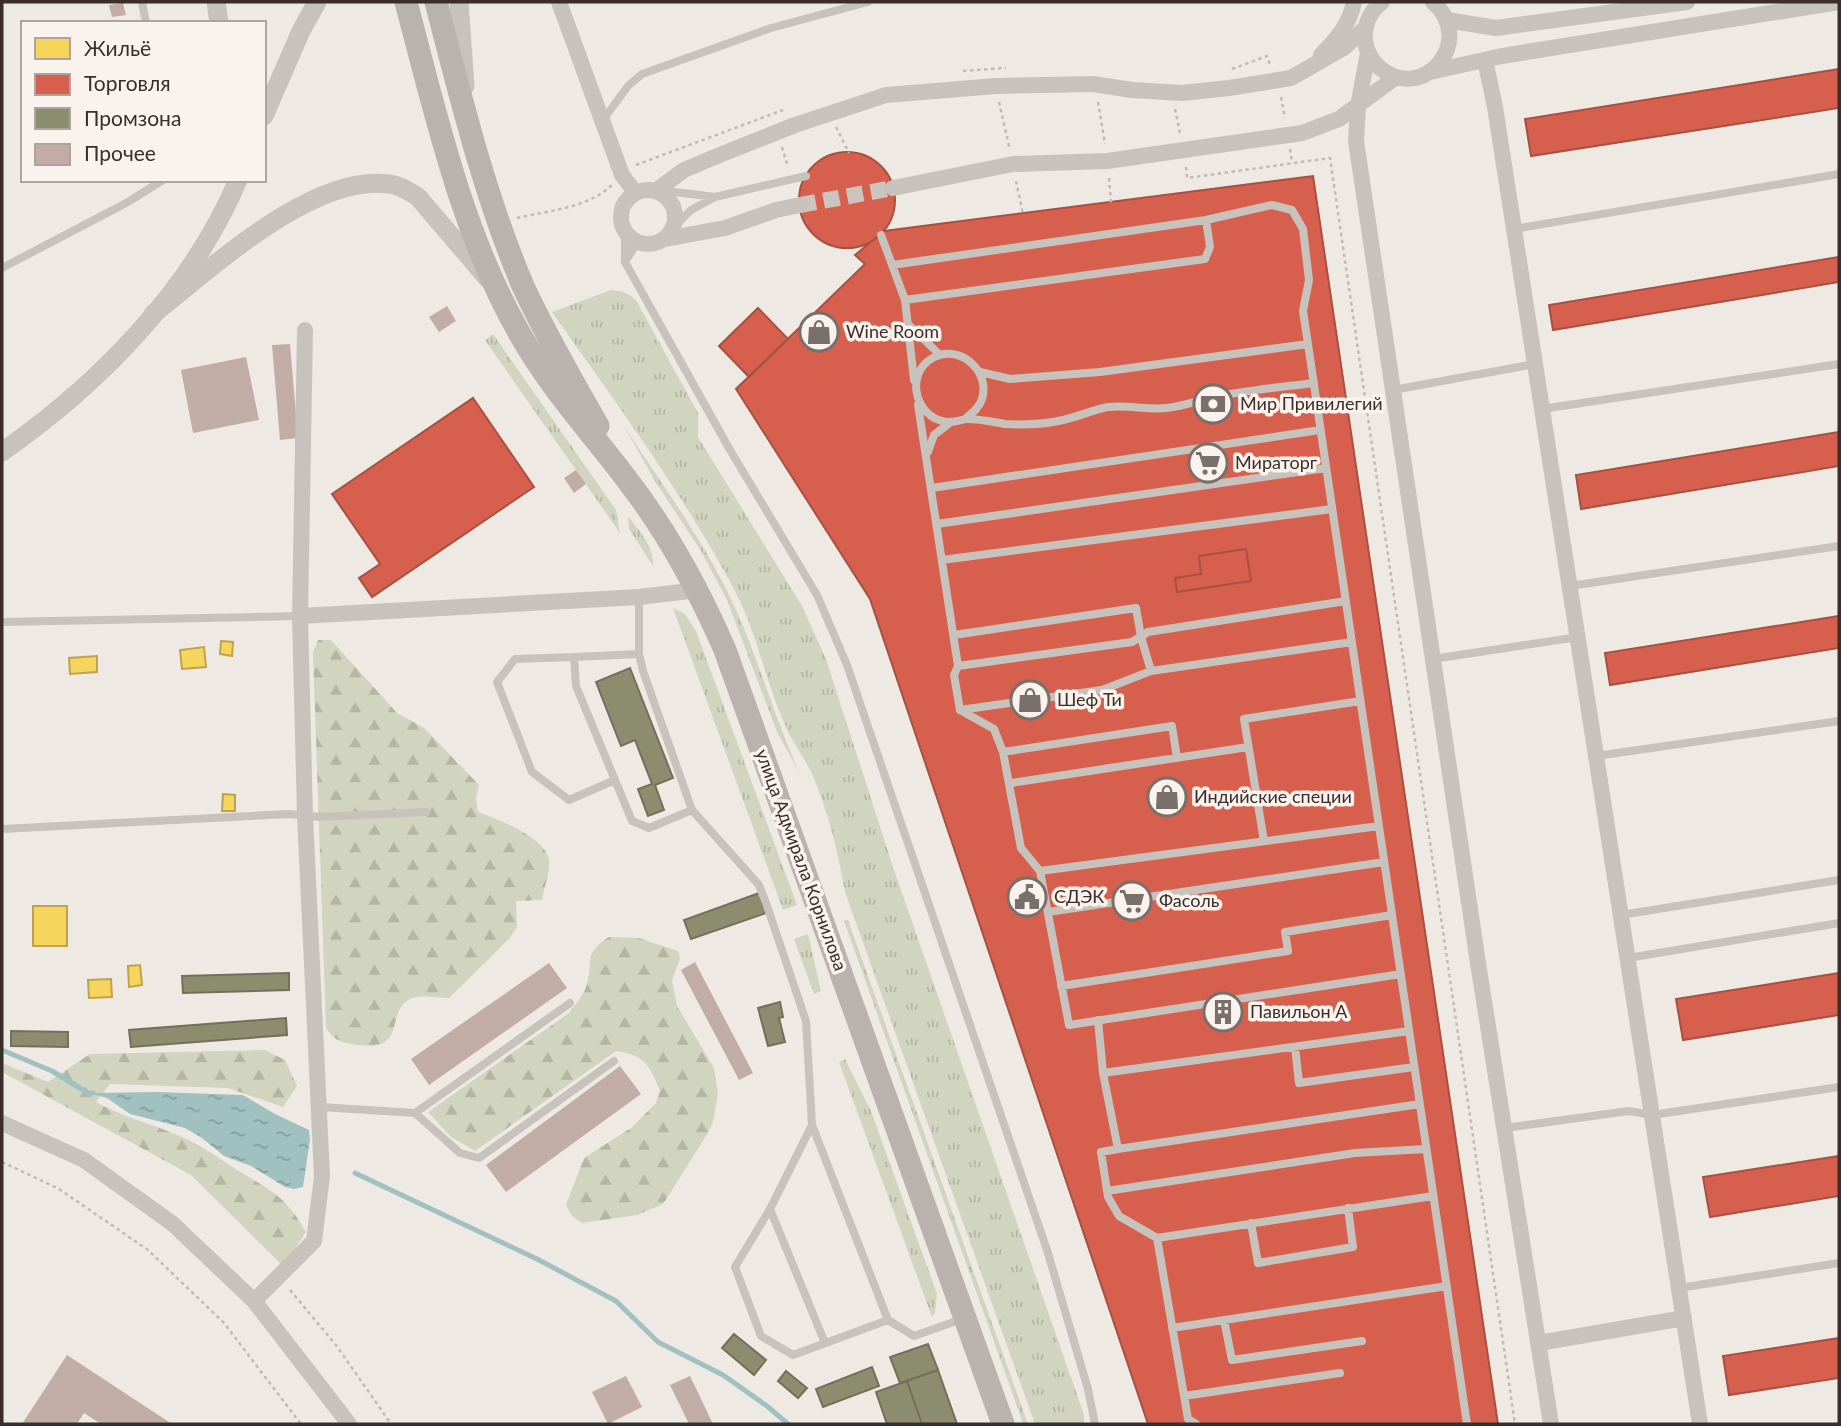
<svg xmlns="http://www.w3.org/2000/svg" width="1841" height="1426" font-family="Lato,sans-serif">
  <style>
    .grass { fill: url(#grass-tufts) }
    .forest { fill: url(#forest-firs) }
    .water { fill: url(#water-ripples) }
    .homes { fill: #f6d55c; stroke: #bda34d; stroke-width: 2 }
    .shops { fill: #d6604d; stroke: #a75142; stroke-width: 2 }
    .industry { fill: #8c8c6e; stroke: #73705a; stroke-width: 2 }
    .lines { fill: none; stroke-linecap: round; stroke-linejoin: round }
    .stream { stroke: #a1c1c0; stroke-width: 5 }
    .building { fill: #c2ada6 }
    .minor-tunnel { stroke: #cbc4bf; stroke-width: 16; stroke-dasharray: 16 8; stroke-linecap: butt }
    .path { stroke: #c1bab5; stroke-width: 2.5; stroke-dasharray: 3.5 3.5; stroke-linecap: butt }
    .service { stroke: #c8c2bd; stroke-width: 8 }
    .minor { stroke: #c8c2bd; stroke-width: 16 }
    .tertiary { stroke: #c8c2bd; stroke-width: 19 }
    .secondary { stroke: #b9b2ad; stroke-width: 23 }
    .labels { text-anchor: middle; stroke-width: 7; stroke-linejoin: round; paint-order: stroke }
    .poi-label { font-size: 18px; fill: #392e2a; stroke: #faf3ed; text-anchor: start }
    .street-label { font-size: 18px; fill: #392e2a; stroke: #faf3ed }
  </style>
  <defs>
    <pattern id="grass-tufts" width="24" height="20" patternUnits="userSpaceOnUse" patternTransform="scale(1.75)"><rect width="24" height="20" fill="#d1d4be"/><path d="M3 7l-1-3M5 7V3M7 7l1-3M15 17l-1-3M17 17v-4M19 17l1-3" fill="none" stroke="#b4b6a3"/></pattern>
    <pattern id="forest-firs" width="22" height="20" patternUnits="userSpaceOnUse" patternTransform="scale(1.75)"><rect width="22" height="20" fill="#d1d4be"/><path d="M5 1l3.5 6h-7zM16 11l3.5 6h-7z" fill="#b4b6a3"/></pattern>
    <pattern id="water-ripples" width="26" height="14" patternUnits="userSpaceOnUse" patternTransform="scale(1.75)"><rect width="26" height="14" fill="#a1c1c0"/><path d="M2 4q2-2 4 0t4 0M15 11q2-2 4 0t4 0" fill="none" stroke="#849d9c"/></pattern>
  </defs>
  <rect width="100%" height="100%" fill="#efe9e4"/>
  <path class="grass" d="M 611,290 C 623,291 630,293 637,302 L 698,413 L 698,437 L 802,606 L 826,659 L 894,870 L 1084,1415 L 1084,1424 L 1035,1424 L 845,892 C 838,852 828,811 812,774 C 805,758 793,744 786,727 C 766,684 758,636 736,593 C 684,494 616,403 552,312 Z
    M 493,334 L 616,510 L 620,533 L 485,340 Z
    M 624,426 C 660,482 702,538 731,599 C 758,656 774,717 800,774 L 777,732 L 727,600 L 701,551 L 655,481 Z
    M 628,516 C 639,531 655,547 653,566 L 629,529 Z
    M 673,608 L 685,614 L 696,631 L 797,905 L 783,910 Z
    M 848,920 L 1028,1424 L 1023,1423 L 844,921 Z
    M 808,934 L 821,991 L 814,994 L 794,939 Z
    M 845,1059 L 871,1111 L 937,1294 L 935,1312 L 932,1317 L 839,1062 Z"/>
  <path class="forest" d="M 318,640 L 331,640 L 397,713 L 424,728 L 479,785 L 476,798 L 478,812 C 497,819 548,838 549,861 C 550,873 544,888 542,900 L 516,901 L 517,927 L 509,939 L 449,998 C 437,998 420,994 410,999 C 384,1013 409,1051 358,1045 C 343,1043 334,1041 326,1028 L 313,653 Z
    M 609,937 L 639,938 L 678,951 L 680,958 L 672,981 L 677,1006 L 714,1068 L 718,1094 L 713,1122 L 708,1133 L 663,1204 L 637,1215 L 582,1223 L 572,1216 L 566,1205 L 584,1158 L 631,1128 L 656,1103 L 660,1091 C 650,1065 644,1055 616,1051 L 475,1151 L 451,1137 L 428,1112 L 569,1013 C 574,1006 581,998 585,990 C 595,965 581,954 609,937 Z
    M 265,1050 L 285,1060 L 297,1086 L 283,1107 L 228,1088 L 110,1084 L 96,1102 C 121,1116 149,1123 175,1134 C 196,1142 213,1154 231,1166 C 266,1189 284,1192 306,1232 L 283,1266 L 191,1175 L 2,1072 L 2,1063 L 48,1082 L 90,1054 Z"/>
  <path class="water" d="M 157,1092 L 243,1095 L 275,1114 L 309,1130 L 310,1139 L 303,1187 L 294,1189 L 285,1187 L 251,1166 L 224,1156 L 202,1138 L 185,1128 L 130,1114 L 107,1098 L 88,1093 Z"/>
  <path class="homes" d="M 221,641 L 233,642 L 232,656 L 220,654 Z
    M 204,647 L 206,667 L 182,669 L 180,650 Z
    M 97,656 L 97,672 L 70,674 L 69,658 Z
    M 223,794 L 235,795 L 235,811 L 222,811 Z
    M 33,906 L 67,906 L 67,946 L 33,946 Z
    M 140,965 L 142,985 L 129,987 L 128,966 Z
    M 111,979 L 112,997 L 89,998 L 88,980 Z"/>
  <path class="shops" d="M 1839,69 L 1839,108 L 1531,156 L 1525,119 Z
    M799 200a48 48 0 1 1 96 0a48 48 0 1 1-96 0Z
    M 1313,176 L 1498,1424 L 1148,1424 L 870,599 L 736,389 L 865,264 L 855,255 L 884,231 Z
    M 1839,257 L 1839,282 L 1553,330 L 1549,305 Z
    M 758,308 L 788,339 L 749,377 L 719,346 Z
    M 473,398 L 534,487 L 372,597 L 359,578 L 380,564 L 332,494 Z
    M 1839,432 L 1839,466 L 1581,509 L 1576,475 Z
    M 1246,549 L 1251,581 L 1177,592 L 1175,578 L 1201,574 L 1199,556 Z
    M 1839,616 L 1839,648 L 1610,685 L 1605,653 Z
    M 1839,973 L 1839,1015 L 1683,1040 L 1676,999 Z
    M 1839,1156 L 1839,1196 L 1710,1217 L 1703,1177 Z
    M 1839,1338 L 1839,1378 L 1729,1395 L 1723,1356 Z"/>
  <path class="industry" d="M 630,668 L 673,778 L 655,785 L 664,810 L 648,816 L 638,789 L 652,784 L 635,740 L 621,746 L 596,682 Z
    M 759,893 L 766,913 L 691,939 L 684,920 Z
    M 289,973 L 289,990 L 183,993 L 182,976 Z
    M 780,1002 L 783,1017 L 779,1018 L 785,1042 L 768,1046 L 758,1008 Z
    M 286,1018 L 287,1035 L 131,1047 L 129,1030 Z
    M 11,1031 L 68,1032 L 68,1047 L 11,1046 Z
    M 734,1334 L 766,1360 L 754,1375 L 722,1348 Z
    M 928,1344 L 938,1370 L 900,1383 L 890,1357 Z
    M 872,1367 L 879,1386 L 823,1407 L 816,1389 Z
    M 938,1370 L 957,1424 L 922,1424 L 907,1381 Z
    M 786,1371 L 807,1388 L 798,1398 L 778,1381 Z
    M 907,1381 L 922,1424 L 887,1424 L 876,1392 Z"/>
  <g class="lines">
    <path class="stream" d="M 2,1050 L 52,1071 L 88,1093 L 93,1093
      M 355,1173 L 539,1260 L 616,1301 L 658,1342 L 723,1375 L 767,1406 L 788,1424"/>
  </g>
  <path class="building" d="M 123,3 L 126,15 L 112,17 L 109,5 Z
    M 447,306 L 456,321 L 439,332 L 429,317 Z
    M 290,344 L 298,438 L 280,440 L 272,345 Z
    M 246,357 L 259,420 L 193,433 L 181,370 Z
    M 576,470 L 586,484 L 574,493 L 564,478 Z
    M 695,962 L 753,1073 L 739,1080 L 681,970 Z
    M 549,963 L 567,988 L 429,1085 L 411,1059 Z
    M 620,1066 L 641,1094 L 506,1192 L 486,1165 Z
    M 67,1355 L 172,1424 L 101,1424 L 84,1413 L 77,1424 L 22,1424 Z
    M 626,1376 L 642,1407 L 608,1424 L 592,1392 Z
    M 690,1376 L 713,1424 L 689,1424 L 670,1385 Z"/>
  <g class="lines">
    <path class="minor-tunnel" d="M 800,205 L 893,188"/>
    <path class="path" d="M 1232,69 L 1267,56 L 1270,65
      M 963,71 L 1006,68
      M 1281,97 L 1285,118
      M 999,102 L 1010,150
      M 1098,102 L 1105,144
      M 1175,109 L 1180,133
      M 836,127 L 849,153
      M 782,147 L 788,167
      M 1290,149 L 1292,163
      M 636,165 L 783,110
      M 1186,167 L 1187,178 L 1330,158 L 1515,1424
      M 1109,178 L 1111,203
      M 1016,181 L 1023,214
      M 517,218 C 547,211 588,208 612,185
      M 2,1162 L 59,1189 L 148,1250 L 224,1323 L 301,1424
      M 290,1290 L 336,1345 L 391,1424"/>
    <path class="service" d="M 142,2 L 146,23
      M 603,120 L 628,86 L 642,74 L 771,28 L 868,2
      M 659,190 L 715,197
      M 1206,220 L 1272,205 L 1292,210 L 1303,229 L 1309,280 L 1303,311 L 1308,344 L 1467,1424
      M 674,227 L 691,210 L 715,197 L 806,176
      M 1514,229 L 1839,174
      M 625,233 L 625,262 L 730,450 L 817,595 L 847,665 L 1047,1250 L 1088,1389 L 1095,1424
      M 881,235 L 905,300 L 914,380
      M 625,262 L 637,243
      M 892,265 L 1206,220 L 1210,247 L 1205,259 L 905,300
      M 2,268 L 128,202 L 163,180
      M 908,324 L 940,355
      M 980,372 L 1010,379 L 1100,372 L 1308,344
      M 1393,390 L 1535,364
      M 918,405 L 958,666 L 954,675 L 960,710 L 1102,690 L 1151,671
      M 1542,409 L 1839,364
      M 965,419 C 972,413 979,408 982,399 C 990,374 965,348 940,355 C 903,366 912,418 947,422 C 955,423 961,419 968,419 C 980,419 993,422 1005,424 C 1022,425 1046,424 1063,420 C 1078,417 1094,409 1109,407 C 1128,405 1148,410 1167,408 C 1185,406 1202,399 1219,396 C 1250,390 1282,387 1314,383
      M 928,452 L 934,435 L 951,422
      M 932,488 L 1320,430
      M 937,524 L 1326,468
      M 942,560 L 1332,509
      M 1570,586 L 1839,546
      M 639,597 L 639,654 L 643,671 L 692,810 L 759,885 L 766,903 L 806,1021 L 812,1125 L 888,1320 L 914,1336 L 962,1319
      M 2,622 L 300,616
      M 954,635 L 1136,608 L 1141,637 L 1151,671 L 1352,642
      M 639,654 L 574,657 L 576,686 L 632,821 L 649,828 L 692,810
      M 574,657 L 515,659 L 497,682 L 532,772 L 569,800 L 615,780
      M 1433,659 L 1578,637
      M 958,666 L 1132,642 L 1148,632 L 1346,601
      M 960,710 L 994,729 L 1003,752 L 1021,848 L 1040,871 L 1069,1025 L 1401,974
      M 1003,752 L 1172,726 L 1177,758
      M 1596,756 L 1839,721
      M 1011,783 L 1248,747
      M 2,829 L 289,814 L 320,817 L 426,812
      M 1264,841 L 1244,719 L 1360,701
      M 1040,871 L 1379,826
      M 1048,912 L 1384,862
      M 1621,915 L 1839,880
      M 1628,958 L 1839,923
      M 1061,986 L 1288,951 L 1285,932 L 1392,915
      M 1098,1020 L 1103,1073
      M 1409,1031 L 1103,1073 L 1118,1149 L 1420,1104
      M 1295,1047 L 1299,1083 L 1414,1067
      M 320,1107 L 415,1113 L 570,1003
      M 415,1113 L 460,1153 L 479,1158 L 614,1061
      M 812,1125 L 770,1209 L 825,1343
      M 1505,1128 L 1629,1111 L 1652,1115 L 1839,1087
      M 1118,1149 L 1101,1152 L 1108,1197 L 1119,1216 L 1157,1238 L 1188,1419 L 1196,1424
      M 1107,1191 L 1355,1153 L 1426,1149
      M 770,1209 L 735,1267 L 761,1336 L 793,1355 L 888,1320
      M 1251,1223 L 1258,1263 L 1353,1247 L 1348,1208
      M 1157,1238 L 1433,1196
      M 1679,1288 L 1839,1263
      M 1224,1320 L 1232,1360 L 1362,1341
      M 1172,1328 L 1447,1286
      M 1184,1396 L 1340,1373"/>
    <path class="minor" d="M 559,2 L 622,175 L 635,192
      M 1382,2 C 1370,11 1364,25 1365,40 C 1366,51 1372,61 1380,68 C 1423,104 1477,41 1433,2
      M 1447,20 L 1496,28 L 1687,2
      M 1368,53 L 1358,106 L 1356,141 L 1478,963 L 1551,1424
      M 1321,55 C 1336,40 1350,24 1354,2
      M 1485,60 L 1495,107 L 1700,1424
      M 1430,72 L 1502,56 L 1839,2
      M 893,188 L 1013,164 L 1107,161 L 1302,133 L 1339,119 L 1396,77
      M621 217a27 27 0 1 1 54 0a27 27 0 1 1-54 0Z
      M 657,190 L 684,170 L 722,154 L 795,125 L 886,95 L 996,86 L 1093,84 L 1132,90 L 1182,93 L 1229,88 L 1291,78 L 1345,47 L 1365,28
      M 665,239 L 725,228 L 776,210 L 800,205
      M 300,616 L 639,597 L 698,590
      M 2,1123 L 84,1160 L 173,1224 L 254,1301 L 349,1424
      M 254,1301 L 314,1241 L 322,1176 L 305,816 L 300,616 L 305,330
      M 1539,1343 L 1684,1318"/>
    <path class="tertiary" d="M 216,2 L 219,23
      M 459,2 L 465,86
      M 264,116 L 301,31 L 317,2
      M 153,314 C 210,270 312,173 389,184 C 400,185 408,191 418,197 L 488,279
      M 2,452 C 99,384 191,291 238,180"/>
    <path class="secondary" d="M 406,2 C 436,115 462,234 521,336 C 551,389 592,433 628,481 C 668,533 699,590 725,650 L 1003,1424
      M 436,2 C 461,98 484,194 523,286 C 545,334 572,380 598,426"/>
  </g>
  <defs>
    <g id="shop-ring" transform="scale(2.0125)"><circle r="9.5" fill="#faf3ed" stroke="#796f6b" stroke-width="1.5"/><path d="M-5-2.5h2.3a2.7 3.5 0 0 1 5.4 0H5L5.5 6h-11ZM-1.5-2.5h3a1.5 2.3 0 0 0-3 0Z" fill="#796f6b"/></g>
    <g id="bank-ring" transform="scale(2.0125)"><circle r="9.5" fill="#faf3ed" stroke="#796f6b" stroke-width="1.5"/><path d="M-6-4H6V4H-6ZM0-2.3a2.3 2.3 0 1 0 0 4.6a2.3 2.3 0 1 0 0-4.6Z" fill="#796f6b"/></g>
    <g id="supermarket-ring" transform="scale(2.0125)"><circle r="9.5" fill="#faf3ed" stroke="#796f6b" stroke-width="1.5"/><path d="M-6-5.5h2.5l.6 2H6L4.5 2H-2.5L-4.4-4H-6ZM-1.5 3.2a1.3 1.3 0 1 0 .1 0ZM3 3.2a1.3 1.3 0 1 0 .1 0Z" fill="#796f6b"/></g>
    <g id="civic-ring" transform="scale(2.0125)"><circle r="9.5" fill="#faf3ed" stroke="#796f6b" stroke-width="1.5"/><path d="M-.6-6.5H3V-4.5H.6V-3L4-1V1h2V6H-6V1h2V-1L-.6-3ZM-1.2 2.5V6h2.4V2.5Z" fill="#796f6b"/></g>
    <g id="building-ring" transform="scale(2.0125)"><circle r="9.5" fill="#faf3ed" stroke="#796f6b" stroke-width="1.5"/><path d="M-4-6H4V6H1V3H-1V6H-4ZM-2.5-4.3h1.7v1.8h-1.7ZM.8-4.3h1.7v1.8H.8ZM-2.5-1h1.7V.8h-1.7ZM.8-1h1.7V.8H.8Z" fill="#796f6b"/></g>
  </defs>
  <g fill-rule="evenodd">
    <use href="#shop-ring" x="819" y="332"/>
    <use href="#bank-ring" x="1213" y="404"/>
    <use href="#supermarket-ring" x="1208" y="463"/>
    <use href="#shop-ring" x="1030" y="700"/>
    <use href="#shop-ring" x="1167" y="797"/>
    <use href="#civic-ring" x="1027" y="897"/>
    <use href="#supermarket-ring" x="1132" y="901"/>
    <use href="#building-ring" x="1223" y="1012"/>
  </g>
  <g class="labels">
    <g class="poi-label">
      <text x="846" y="338">Wine Room</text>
      <text x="1240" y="410">Мир Привилегий</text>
      <text x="1235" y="469">Мираторг</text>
      <text x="1057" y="706">Шеф Ти</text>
      <text x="1194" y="803">Индийские специи</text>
      <text x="1054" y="903">СДЭК</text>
      <text x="1159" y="907">Фасоль</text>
      <text x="1250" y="1018">Павильон А</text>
    </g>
    <g class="street-label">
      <text transform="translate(801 860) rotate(70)" y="6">улица Адмирала Корнилова</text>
    </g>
  </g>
  <rect width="1841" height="1426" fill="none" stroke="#392e2a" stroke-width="7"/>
  <rect x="21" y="21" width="245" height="161" fill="#faf3ed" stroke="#ada49f" stroke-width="2"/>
  <rect x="35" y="38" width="35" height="21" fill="#f6d55c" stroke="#ada49f" stroke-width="2"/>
  <text x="84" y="56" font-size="21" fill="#392e2a">Жильё</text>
  <rect x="35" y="74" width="35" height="21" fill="#d6604d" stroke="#ada49f" stroke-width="2"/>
  <text x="84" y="91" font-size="21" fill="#392e2a">Торговля</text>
  <rect x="35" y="108" width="35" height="21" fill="#8c8c6e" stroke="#ada49f" stroke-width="2"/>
  <text x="84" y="126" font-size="21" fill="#392e2a">Промзона</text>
  <rect x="35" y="144" width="35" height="21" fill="#c2ada6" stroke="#ada49f" stroke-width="2"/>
  <text x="84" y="161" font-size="21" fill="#392e2a">Прочее</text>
</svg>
